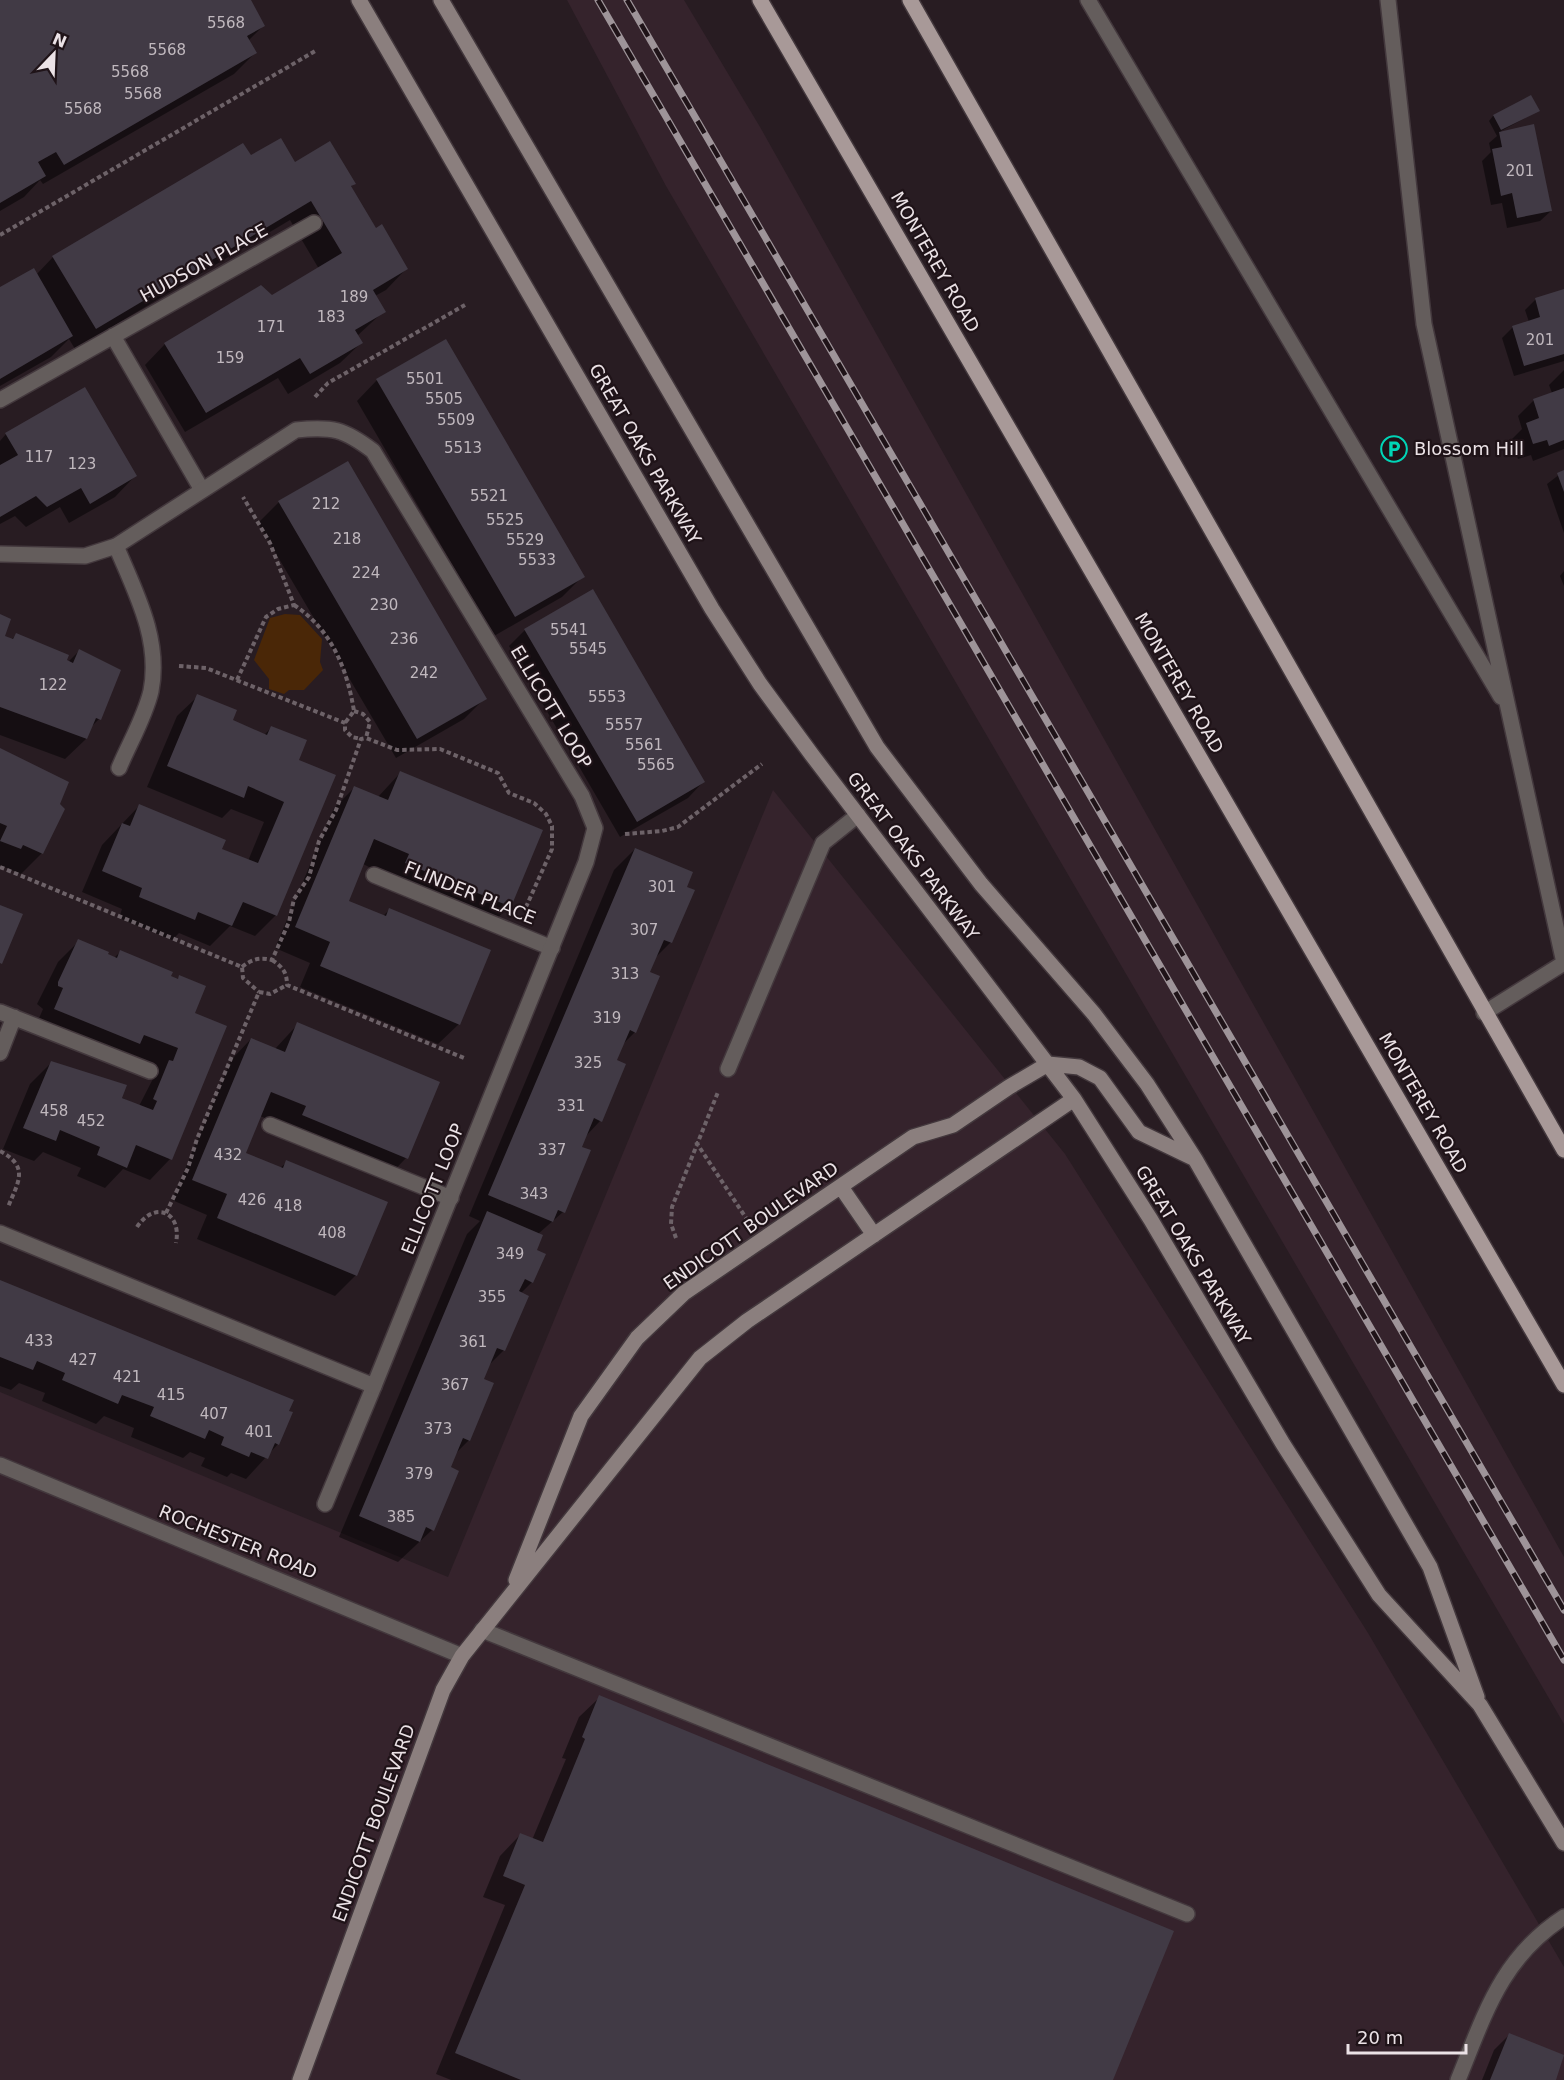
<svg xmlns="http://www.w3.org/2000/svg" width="1564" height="2080" font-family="'DejaVu Sans',sans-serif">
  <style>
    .built { fill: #35232c }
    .green { fill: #4a2707 }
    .shadow { fill: #0007 }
    .building { fill: #413a45 }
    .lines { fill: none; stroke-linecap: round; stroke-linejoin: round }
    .lane-casing { stroke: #43383d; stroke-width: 18 }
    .street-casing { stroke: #43383d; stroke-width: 18 }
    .secondary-casing { stroke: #43383d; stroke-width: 18 }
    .primary-casing { stroke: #43383d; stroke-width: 18 }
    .path { stroke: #6d6268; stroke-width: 4; stroke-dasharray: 4.5 3; stroke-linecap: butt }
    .lane { stroke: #645d5c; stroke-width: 15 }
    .street { stroke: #645d5c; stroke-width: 15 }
    .secondary { stroke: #8b7f7e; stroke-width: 15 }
    .primary { stroke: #a89998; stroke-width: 15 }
    .rail-casing { stroke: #9e9499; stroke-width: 7 }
    .rail { stroke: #1f1318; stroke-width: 4.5; stroke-dasharray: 14; stroke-linecap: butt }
    .labels { text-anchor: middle; stroke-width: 4.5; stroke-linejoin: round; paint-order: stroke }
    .number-label { font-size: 15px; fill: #c0b8be }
    .street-label { font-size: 18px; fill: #ebe2e6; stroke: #1f1318 }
    .poi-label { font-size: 18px; fill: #ebe2e6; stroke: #1f1318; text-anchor: start }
  </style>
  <rect width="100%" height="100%" fill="#281c22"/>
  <path class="built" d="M 567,0 L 684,0 L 760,127 L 1564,1557 L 1564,1724 L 666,186 Z
    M 773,790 L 1065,1154 L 1368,1633 L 1564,1967 L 1564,2080 L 0,2080 L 0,1392 L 448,1577 Z"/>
  <path class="green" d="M 285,614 L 300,615 L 322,639 L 320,662 L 323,670 L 304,690 L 289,690 L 284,694 L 269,689 L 269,679 L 254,660 L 270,618 Z"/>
  <path class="shadow" d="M 0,0 L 249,0 L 264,25 L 248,41 L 255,53 L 234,74 L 43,184 L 40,180 L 24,197 L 0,211 Z
    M 1538,111 L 1501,131 L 1551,211 L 1540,221 L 1507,228 L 1502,203 L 1491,205 L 1482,161 L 1491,152 L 1489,143 L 1497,136 L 1489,121 L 1493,116 Z
    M 251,157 L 294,164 L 354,183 L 350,188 L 375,230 L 406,269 L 386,290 L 375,296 L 384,311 L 357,336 L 361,343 L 340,363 L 288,394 L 278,378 L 185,432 L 145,365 L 165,344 L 272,297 L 319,269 L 290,220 L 75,349 L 69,339 L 51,357 L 0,386 L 0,289 L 36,275 L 53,257 Z
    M 1564,291 L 1564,361 L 1514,376 L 1502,338 L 1513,327 L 1529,322 L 1525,310 L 1535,300 Z
    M 1564,370 L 1564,449 L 1533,461 L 1531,455 L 1518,459 L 1511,440 L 1522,429 L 1518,416 L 1534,400 L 1552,393 L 1549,385 Z
    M 377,380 L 583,576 L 562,597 L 494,636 L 357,401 Z
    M 6,434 L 135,476 L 115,497 L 69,523 L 60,507 L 26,527 L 15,516 L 0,524 L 0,441 Z
    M 1564,471 L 1564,533 L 1547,484 Z
    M 279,502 L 485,698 L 464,719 L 396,758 L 258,523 Z
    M 1564,571 L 1564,586 L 1560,576 Z
    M 0,616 L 3,636 L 11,640 L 16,635 L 68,662 L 79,651 L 99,719 L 90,728 L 86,739 L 65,759 L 0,735 Z
    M 525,630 L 703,782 L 688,798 L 620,837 L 509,646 Z
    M 198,696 L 231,721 L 264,735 L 271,728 L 297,761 L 276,915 L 255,936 L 230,926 L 210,946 L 179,933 L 172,940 L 119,918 L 122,909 L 82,892 L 102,845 L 139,806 L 220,850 L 248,861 L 264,822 L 231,809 L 222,818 L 147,787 L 177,716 Z
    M 0,750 L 42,853 L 21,874 L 2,866 L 0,868 Z
    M 401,772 L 541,831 L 509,906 L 489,927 L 363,864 L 347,901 L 383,916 L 390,909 L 459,1024 L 438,1044 L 300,987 L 310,963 L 275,948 L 334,808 L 354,788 L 378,797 Z
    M 635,849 L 671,942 L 654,959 L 648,973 L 635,1032 L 621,1046 L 615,1061 L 600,1121 L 586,1136 L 580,1148 L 563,1212 L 538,1234 L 532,1282 L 520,1294 L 504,1350 L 487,1367 L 482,1380 L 492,1384 L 469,1440 L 455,1454 L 449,1468 L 432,1530 L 398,1562 L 339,1537 L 467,1234 L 480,1221 L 469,1216 L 614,870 Z
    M 79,941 L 114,958 L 120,952 L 177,980 L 180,977 L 193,1014 L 225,1027 L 170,1159 L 150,1180 L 123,1169 L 105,1188 L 77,1176 L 81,1168 L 43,1152 L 34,1161 L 3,1149 L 30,1084 L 51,1063 L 139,1106 L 158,1069 L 126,1056 L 34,1030 L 43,1009 L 37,1004 L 58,962 Z
    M 298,1024 L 406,1158 L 386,1179 L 287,1127 L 260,1116 L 244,1154 L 280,1168 L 287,1162 L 356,1275 L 335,1296 L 197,1239 L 207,1215 L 172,1200 L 231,1060 L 251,1039 L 275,1049 Z
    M 0,1282 L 278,1444 L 246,1479 L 231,1473 L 227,1477 L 201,1466 L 205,1458 L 190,1452 L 183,1458 L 131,1437 L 134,1428 L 104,1416 L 96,1424 L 42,1401 L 45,1393 L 19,1383 L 11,1390 L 0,1386 Z
    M 600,1697 L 1111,2080 L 451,2080 L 436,2074 L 505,1905 L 483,1897 L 500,1856 L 520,1835 L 532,1840 L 566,1759 L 562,1758 L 579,1717 Z
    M 1510,2034 L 1554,2080 L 1482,2080 L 1494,2050 Z"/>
  <path class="building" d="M 0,0 L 251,0 L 265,26 L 247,36 L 257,53 L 64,165 L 56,152 L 38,162 L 46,176 L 0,203 Z
    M 1531,95 L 1540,111 L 1501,130 L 1493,115 Z
    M 1534,124 L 1552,211 L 1517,218 L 1512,193 L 1501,196 L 1492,149 L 1502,147 L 1499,132 Z
    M 281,138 L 295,162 L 330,141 L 356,184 L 351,186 L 376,228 L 382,224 L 408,269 L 373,290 L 386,312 L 355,330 L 363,343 L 310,374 L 300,358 L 206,413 L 164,343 L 261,285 L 272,295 L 342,253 L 311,201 L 96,329 L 52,256 L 243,143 L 251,155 Z
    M 34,268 L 73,336 L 0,379 L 0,287 Z
    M 1564,289 L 1564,354 L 1524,366 L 1512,326 L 1540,317 L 1535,298 Z
    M 446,339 L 585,577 L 515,617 L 376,379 Z
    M 85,387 L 137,476 L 90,504 L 81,488 L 47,507 L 36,496 L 0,517 L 0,465 L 18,455 L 5,433 Z
    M 1564,388 L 1564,440 L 1549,446 L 1547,440 L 1533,444 L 1526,423 L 1539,418 L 1533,399 Z
    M 348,461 L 487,699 L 417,739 L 278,501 Z
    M 1564,470 L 1564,492 L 1557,473 Z
    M 593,589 L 705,782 L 637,822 L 524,629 Z
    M 0,614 L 11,619 L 5,636 L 13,639 L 16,633 L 69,655 L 67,660 L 73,663 L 79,649 L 121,670 L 101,720 L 96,718 L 87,739 L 0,707 Z
    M 197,694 L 237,710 L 233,720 L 267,735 L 271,726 L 307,740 L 299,760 L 336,775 L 277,916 L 243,902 L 232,926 L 198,912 L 195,920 L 139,897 L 142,888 L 102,871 L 122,823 L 130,826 L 139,804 L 226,840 L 222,849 L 258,863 L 284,802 L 248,786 L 244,798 L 167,766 Z
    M 0,748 L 69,782 L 60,804 L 65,809 L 43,854 L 23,845 L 21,849 L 0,841 L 7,826 L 0,823 Z
    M 400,771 L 543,830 L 511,907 L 405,863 L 409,854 L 374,839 L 349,901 L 386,916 L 389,908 L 491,950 L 460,1025 L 320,966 L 330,942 L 295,927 L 354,786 L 388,800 Z
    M 635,848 L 693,872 L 687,887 L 695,890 L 672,943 L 664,940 L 650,972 L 660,976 L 636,1033 L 630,1030 L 617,1060 L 626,1064 L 602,1122 L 594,1118 L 582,1147 L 591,1150 L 565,1213 L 558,1210 L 553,1222 L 488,1195 Z
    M 0,905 L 23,914 L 2,964 L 0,963 Z
    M 78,939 L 109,952 L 108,954 L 117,958 L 120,950 L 173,972 L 171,976 L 178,979 L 179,975 L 206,986 L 195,1013 L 227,1026 L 172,1160 L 136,1145 L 127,1168 L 97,1155 L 100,1147 L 60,1130 L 56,1141 L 23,1128 L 51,1061 L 127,1085 L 122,1098 L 153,1110 L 157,1101 L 153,1099 L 169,1060 L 173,1061 L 178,1048 L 144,1035 L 140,1044 L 54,1009 L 63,988 L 58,986 L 58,982 Z
    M 297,1022 L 440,1082 L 408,1159 L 302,1115 L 306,1106 L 271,1092 L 246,1153 L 283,1168 L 286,1160 L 388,1202 L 357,1276 L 217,1218 L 227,1194 L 192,1180 L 251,1038 L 285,1052 Z
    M 487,1211 L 543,1235 L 537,1250 L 546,1254 L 533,1283 L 525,1279 L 519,1291 L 529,1296 L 505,1351 L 497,1348 L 484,1379 L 494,1383 L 470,1441 L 463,1438 L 451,1467 L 459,1471 L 434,1531 L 426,1527 L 420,1542 L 359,1516 Z
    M 0,1280 L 294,1400 L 289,1411 L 293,1412 L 279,1445 L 275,1443 L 268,1459 L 251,1452 L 249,1457 L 221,1445 L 224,1437 L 209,1430 L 205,1439 L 150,1416 L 154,1407 L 122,1395 L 118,1404 L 62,1380 L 65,1373 L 37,1361 L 33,1370 L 0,1357 Z
    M 599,1695 L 1174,1931 L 1113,2080 L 521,2080 L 455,2053 L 525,1885 L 503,1876 L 520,1833 L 543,1842 L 585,1739 L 582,1737 Z
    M 1509,2033 L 1564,2055 L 1556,2080 L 1490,2080 Z"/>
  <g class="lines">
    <g class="lane-casing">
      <path id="lane" d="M 1088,0 L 1501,697
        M 1388,0 L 1424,324 L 1564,963
        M 113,336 L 202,490
        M 0,400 L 314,223
        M 116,546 C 136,593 161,640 151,691 C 145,717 129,744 119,768
        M 374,875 L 552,948
        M 0,1012 L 150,1071
        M 1484,1013 L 1564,963
        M 0,1053 L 14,1017
        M 728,1069 L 823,843 L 858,815
        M 270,1125 L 451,1198
        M 0,1465 L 462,1656
        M 325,1504 L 374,1386
        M 482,1630 L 1187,1914
        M 1458,2080 C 1485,2014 1501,1958 1564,1917"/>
    </g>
    <g class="street-casing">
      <path id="street" d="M 0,554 L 85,556 L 116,546 L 296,430 C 332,426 344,429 373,451 L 582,796 L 595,828 L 586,862 L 374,1386 L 0,1233"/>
    </g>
    <g class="secondary-casing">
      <path id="secondary" d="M 359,0 L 712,609 L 760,684 L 812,755 L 1074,1099 L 1151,1220 L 1283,1444 L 1379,1595 L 1480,1705 L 1564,1843
        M 441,0 L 877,747 L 981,884 L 1094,1014 L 1147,1084 L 1195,1159 L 1430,1567 L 1477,1697
        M 841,1187 L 874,1235
        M 516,1580 L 581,1416 L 637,1338 L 684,1293 L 913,1137 L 953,1125 L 1009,1087 L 1048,1064 L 1079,1067 L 1100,1078 L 1139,1132 L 1193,1158
        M 300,2080 L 443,1690 L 462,1656 L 700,1358 L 747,1321 L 1074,1099"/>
    </g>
    <g class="primary-casing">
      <path id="primary" d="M 760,0 L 1564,1385
        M 910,0 L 1564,1150"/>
    </g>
    <path class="path" d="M 0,235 L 317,50
      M 315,397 L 328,383 L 465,305
      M 294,605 C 332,630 347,669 354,711 L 345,723
      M 179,666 L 206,668 L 345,723 L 345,730 L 352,737 L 361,739
      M 237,680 L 266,617 L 278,609 L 294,605 L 270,543 L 243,497
      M 354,711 L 363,714 L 370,722 L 366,738 L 397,750 L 440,749 L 498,773 L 509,793 L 534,803 L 546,814 L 552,826 L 552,849 L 526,907
      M 625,834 L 662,831 L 678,827 L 762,764
      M 0,867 L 242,967 L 243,978 L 259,992
      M 272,960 C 283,967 287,973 287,985 L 464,1058
      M 242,967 C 252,959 260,957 272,960 L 289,922 L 294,899 L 309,877 L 319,841 L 336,810 L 361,739 L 366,738
      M 696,1142 L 746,1218
      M 0,1151 C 30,1167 18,1182 8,1207
      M 166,1213 L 188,1168 L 197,1139 L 259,992 L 270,994 L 287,985
      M 137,1227 C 155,1200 182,1212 176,1243
      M 676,1238 L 671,1224 L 672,1207 L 718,1092"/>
    <use href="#lane" class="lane"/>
    <use href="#street" class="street"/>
    <use href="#secondary" class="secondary"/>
    <use href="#primary" class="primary"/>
    <g class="rail-casing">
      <path id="rail" d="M 598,0 L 1564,1660
        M 627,0 L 1564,1610"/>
    </g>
    <use href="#rail" class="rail"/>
  </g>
  <defs>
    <g id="parking-ring" transform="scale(1.35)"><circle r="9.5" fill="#1f1318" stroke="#00d5b7" stroke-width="1.5"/><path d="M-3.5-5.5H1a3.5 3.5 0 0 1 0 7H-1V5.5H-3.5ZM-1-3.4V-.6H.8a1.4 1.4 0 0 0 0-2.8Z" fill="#00d5b7"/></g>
  </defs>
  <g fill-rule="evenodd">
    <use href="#parking-ring" x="1394" y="449"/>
  </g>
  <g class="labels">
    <g class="number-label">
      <text x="226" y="28">5568</text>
      <text x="167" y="55">5568</text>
      <text x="130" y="77">5568</text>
      <text x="143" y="99">5568</text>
      <text x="83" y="114">5568</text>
      <text x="1520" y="176">201</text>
      <text x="354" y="302">189</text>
      <text x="331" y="322">183</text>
      <text x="271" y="332">171</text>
      <text x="1540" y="345">201</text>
      <text x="230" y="363">159</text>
      <text x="425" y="384">5501</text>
      <text x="444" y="404">5505</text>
      <text x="456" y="425">5509</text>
      <text x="463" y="453">5513</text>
      <text x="39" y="462">117</text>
      <text x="82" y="469">123</text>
      <text x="489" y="501">5521</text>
      <text x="326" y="509">212</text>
      <text x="505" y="525">5525</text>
      <text x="347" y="544">218</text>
      <text x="525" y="545">5529</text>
      <text x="537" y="565">5533</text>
      <text x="366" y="578">224</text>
      <text x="384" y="610">230</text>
      <text x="569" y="635">5541</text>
      <text x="404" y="644">236</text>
      <text x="588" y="654">5545</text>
      <text x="424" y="678">242</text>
      <text x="53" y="690">122</text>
      <text x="607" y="702">5553</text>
      <text x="624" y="730">5557</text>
      <text x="644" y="750">5561</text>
      <text x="656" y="770">5565</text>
      <text x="662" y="892">301</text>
      <text x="644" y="935">307</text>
      <text x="625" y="979">313</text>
      <text x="607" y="1023">319</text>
      <text x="588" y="1068">325</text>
      <text x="571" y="1111">331</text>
      <text x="54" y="1116">458</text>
      <text x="91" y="1126">452</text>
      <text x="552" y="1155">337</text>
      <text x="228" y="1160">432</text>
      <text x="534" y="1199">343</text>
      <text x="252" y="1205">426</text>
      <text x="288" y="1211">418</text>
      <text x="332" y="1238">408</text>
      <text x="510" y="1259">349</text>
      <text x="492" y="1302">355</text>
      <text x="39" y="1346">433</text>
      <text x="473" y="1347">361</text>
      <text x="83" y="1365">427</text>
      <text x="127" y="1382">421</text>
      <text x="455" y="1390">367</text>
      <text x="171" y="1400">415</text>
      <text x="214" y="1419">407</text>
      <text x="438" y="1434">373</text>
      <text x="259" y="1437">401</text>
      <text x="419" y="1479">379</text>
      <text x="401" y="1522">385</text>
    </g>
    <g class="street-label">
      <text transform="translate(935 262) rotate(60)" y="6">MONTEREY ROAD</text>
      <text transform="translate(204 263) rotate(-29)" y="6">HUDSON PLACE</text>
      <text transform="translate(645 454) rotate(60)" y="6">GREAT OAKS PARKWAY</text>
      <text transform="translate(1179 683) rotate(60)" y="6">MONTEREY ROAD</text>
      <text transform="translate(551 707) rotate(59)" y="6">ELLICOTT LOOP</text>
      <text transform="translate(913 856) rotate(53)" y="6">GREAT OAKS PARKWAY</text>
      <text transform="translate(470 893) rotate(22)" y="6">FLINDER PLACE</text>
      <text transform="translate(1423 1103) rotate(60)" y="6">MONTEREY ROAD</text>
      <text transform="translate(433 1189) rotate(-68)" y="6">ELLICOTT LOOP</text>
      <text transform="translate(751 1226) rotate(-35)" y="6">ENDICOTT BOULEVARD</text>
      <text transform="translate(1193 1255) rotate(59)" y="6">GREAT OAKS PARKWAY</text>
      <text transform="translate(238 1542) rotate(22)" y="6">ROCHESTER ROAD</text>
      <text transform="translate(374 1823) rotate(-70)" y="6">ENDICOTT BOULEVARD</text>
    </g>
    <g class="poi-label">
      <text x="1414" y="455">Blossom Hill</text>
    </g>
  </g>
  <g transform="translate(54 54) rotate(23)" stroke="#1f1318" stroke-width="4.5" paint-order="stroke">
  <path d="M0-4.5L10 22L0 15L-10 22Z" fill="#ebe2e6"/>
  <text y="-9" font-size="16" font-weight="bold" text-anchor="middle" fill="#ebe2e6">N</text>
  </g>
  <path d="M1348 2044v9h118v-9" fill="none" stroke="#ebe2e6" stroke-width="3"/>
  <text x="1357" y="2044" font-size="18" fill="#ebe2e6" stroke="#1f1318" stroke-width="4.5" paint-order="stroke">20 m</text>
</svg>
